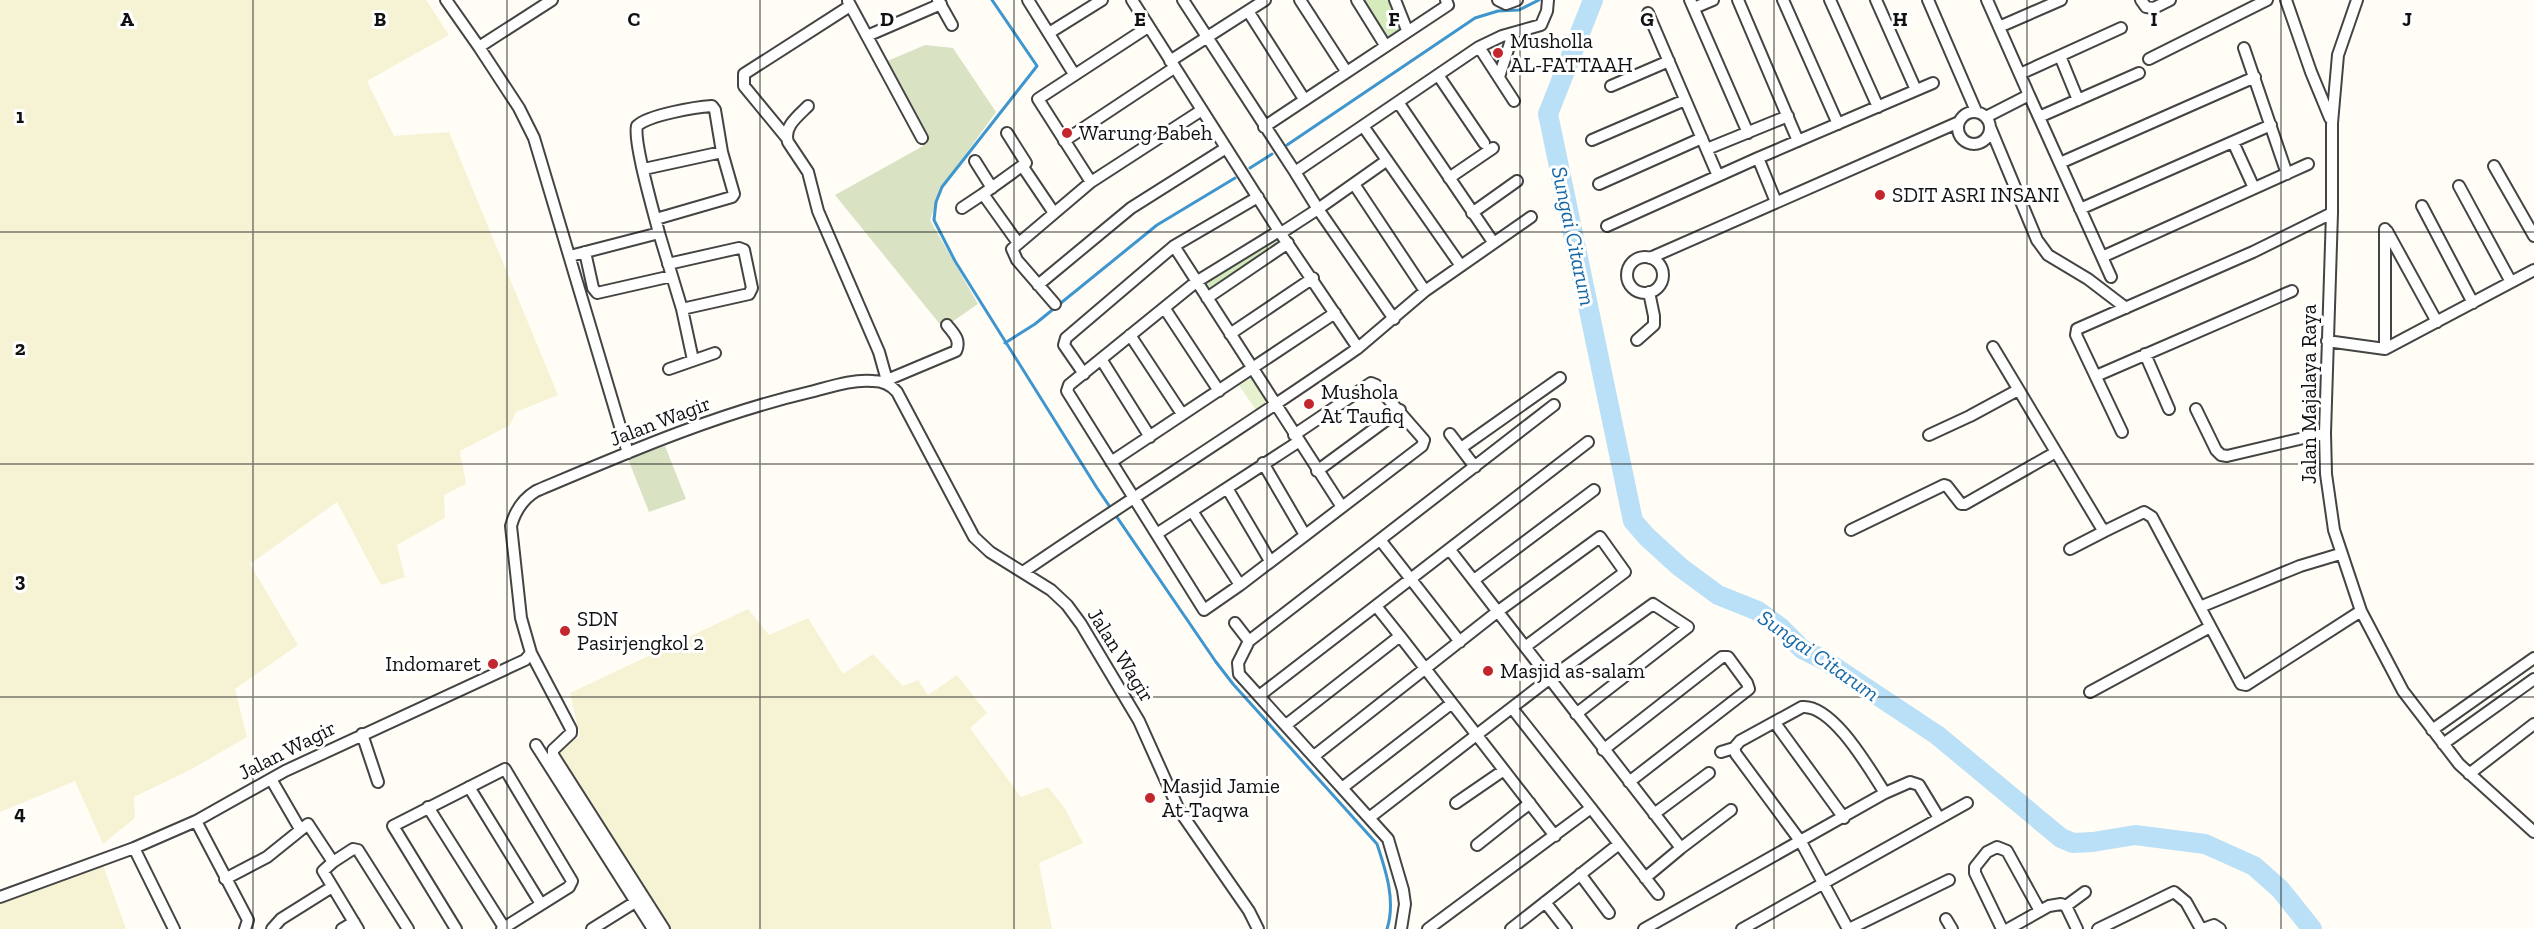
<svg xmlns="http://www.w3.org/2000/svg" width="2534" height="929" font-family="'Zilla Slab',serif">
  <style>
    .farmland { fill: #f6f3d4 }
    .green { fill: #d5ebbd }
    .cemetery { fill: #d9e3c4 }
    .pitch { fill: #e6f2cf }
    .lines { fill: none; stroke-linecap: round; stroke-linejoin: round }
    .stream { stroke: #3f96cf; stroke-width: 3 }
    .river { stroke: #b9e0f7; stroke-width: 20 }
    .minor-casing { stroke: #444; stroke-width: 14 }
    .minor { stroke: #fff; stroke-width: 10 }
    .grid { fill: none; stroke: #111; stroke-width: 1.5; stroke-opacity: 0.55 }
    .poi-dot { fill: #c4262e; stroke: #fff; stroke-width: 2 }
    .labels { text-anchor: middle; stroke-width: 6; stroke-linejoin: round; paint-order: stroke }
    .poi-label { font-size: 21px; fill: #111; stroke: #fff; text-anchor: start }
    .street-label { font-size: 21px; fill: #111; stroke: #fff }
    .water-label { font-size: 22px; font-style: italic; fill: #1768a6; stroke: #fff }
    .grid-label { font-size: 20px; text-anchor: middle; font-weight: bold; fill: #111; stroke: #fff; stroke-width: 6; stroke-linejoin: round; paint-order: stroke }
  </style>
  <rect width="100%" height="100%" fill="#fffdf5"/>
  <path class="farmland" d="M 0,0 L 426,0 L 449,35 L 367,81 L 394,136 L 449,132 L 558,395 L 516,412 L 510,425 L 460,451 L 466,484 L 444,495 L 445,518 L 397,545 L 405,577 L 381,585 L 337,502 L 250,564 L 298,645 L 235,689 L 247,737 L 190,770 L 134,797 L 135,818 L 103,844 L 75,781 L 0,812 Z
    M 748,609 L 769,635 L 808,618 L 843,674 L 873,654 L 903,686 L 918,680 L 928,695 L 957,675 L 987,713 L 970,728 L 1021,797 L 1048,787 L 1064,807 L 1083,843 L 1039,863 L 1052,929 L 667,929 L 557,751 L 580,736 L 570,693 Z
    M 103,865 L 126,929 L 0,929 L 0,903 Z"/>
  <path class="green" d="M 1357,0 L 1395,0 L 1407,30 L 1385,45 Z
    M 1279,231 L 1288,243 L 1207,298 L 1196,282 Z"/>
  <path class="cemetery" d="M 925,45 L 953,48 L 996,112 L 942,187 L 930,220 L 978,304 L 943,328 L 835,195 L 923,146 L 878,65 Z
    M 665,446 L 686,499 L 649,512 L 628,459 Z"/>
  <path class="pitch" d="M 1250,375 L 1268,401 L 1256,410 L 1238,384 Z"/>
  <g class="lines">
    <path class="stream" d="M 992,0 L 1037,66 L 942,187 L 936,202 L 934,220 L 955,261 L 1097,488 L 1216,662 L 1233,684 L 1377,844 C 1386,871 1396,901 1387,929
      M 1287,145 L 1475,18 L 1498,11 L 1519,10 L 1539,0
      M 1250,168 L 1272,154
      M 1005,343 L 1035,324 L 1157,225 L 1235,178"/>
    <path class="river" d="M 1593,0 L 1548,114 L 1633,521 L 1647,537 L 1680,567 L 1718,595 L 1758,611 L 1780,627 L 1802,649 L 1824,660 L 1937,735 L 2061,838 L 2073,843 L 2093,842 L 2135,835 L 2205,844 L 2254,866 L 2280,889 L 2312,929"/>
    <g class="minor-casing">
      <path id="minor" d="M 446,0 L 479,47
        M 552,0 L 479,47 L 519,108 L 534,138 L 628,453
        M 938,0 L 952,25
        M 1028,0 L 1074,74
        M 1132,0 L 1279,231 L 1358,348 L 1425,291 L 1531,217
        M 1183,0 L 1295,172
        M 1300,0 L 1346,71
        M 1357,0 L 1385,45
        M 1395,0 L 1407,30
        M 1498,0 L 1506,4 L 1517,0
        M 1690,0 L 1748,133
        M 1738,0 L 1798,141
        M 1783,0 L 1838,124
        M 1830,0 L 1878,107
        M 1876,0 L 1916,90
        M 1928,0 L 1976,111
        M 1987,0 L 2029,95
        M 2141,0 L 2146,7 L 2154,8 L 2170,0
        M 2286,0 L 2311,72 L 2330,118
        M 2357,0 L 2338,55 L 2332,123 L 2332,213 L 2325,433 L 2326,474 L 2334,530 L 2361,611 L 2403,691 L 2459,764 L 2534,832
        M 848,1 L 922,138
        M 1694,8 L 1713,0
        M 1248,11 L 1304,99
        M 1648,13 L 1718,176
        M 1148,27 L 1038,99 L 1091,182 L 1202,110
        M 1999,27 L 2061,0
        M 1049,33 L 1102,0
        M 867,36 L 941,4
        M 1479,47 L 1514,101
        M 2244,48 L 2287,174
        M 2060,56 L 2078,100
        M 2149,59 L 2267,0
        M 1170,61 L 1265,0
        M 2020,74 L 2121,28
        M 1438,75 L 1484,143
        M 1499,77 L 1513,34
        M 1611,86 L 1669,61
        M 1398,102 L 1493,242
        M 808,106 C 798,116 783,127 788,142 L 808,172 L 818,211 L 879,352 L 888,384
        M1958 128a16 16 0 1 1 32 0a16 16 0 1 1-32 0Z
        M 1986,117 L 2029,95 L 2111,277
        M 2039,117 L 2139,73
        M 1363,126 L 1461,266
        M 1264,127 L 1448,5 L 1446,0
        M 1990,127 L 2037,240 L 2048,255 L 2088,279 L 2126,308
        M 1007,133 L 1026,163 L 983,194 L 1018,243
        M 786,137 L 744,86 L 744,74 L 850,6
        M 1592,140 L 1685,100
        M 1064,141 L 1174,68
        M 2233,142 L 2254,188
        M 1707,149 L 1788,116
        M 1758,158 L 1933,83
        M 975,161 L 992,188
        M 1386,161 L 1318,209 L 1394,319
        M 2060,163 L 2255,77
        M 2494,166 L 2534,236
        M 1023,167 L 1054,213
        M 644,169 L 722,152
        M 1449,178 L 1493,148
        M 1354,184 L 1425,291
        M 1599,184 L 1702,138
        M 2459,186 L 2511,282
        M 2422,206 L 2473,303
        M 962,208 L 983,194
        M 2080,209 L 2271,125
        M 1472,213 L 1517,181
        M 1607,226 L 1758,158 L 1776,202
        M 1279,231 L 1196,282 L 1069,385 L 1067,391 L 1204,610 L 1240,585 L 1422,446 L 1424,440 L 1376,385 L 1371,383 L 1294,435
        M 2387,231 L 2437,322
        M 659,233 L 682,309 L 693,360
        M 1281,233 L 1318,209 L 1295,172 L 1479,47 L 1502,36 L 1541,25 L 1547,11 L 1548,0
        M 1174,246 L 1342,507
        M 585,252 L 593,288 L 597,293 L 672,276
        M 570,256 L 659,233 C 654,213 633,142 637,126 C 648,115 696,107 712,106 L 715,110 L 722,152 L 734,194 L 732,197 L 656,219
        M 2102,257 L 2308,164
        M1627 275a18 18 0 1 1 36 0a18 18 0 1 1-36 0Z
        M 1650,258 L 1959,122
        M 668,264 L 739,248 L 744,250 L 752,288 L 749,294 L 682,309
        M 1038,285 L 1131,208 L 1226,148
        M 1207,298 L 1288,243
        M 1055,304 L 1017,260 L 1012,249 L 1091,182
        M 1165,309 L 1219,391
        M 1230,334 L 1313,278
        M 1130,335 L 1182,414
        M 1637,340 L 1654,325 L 1654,316 L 1649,292
        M 2327,341 L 2385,349 L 2534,270
        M 1993,347 L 2101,527 L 2105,531 L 2144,512 L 2152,517 L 2241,684 L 2246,685 L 2361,611
        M 2385,349 L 2385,229
        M 2145,354 L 2169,409
        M 1101,359 L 1150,437
        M 669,369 L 715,353
        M 1084,374 L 1064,345 L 1066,338 L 1174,246 L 1258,197
        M 2096,376 L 2292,291
        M 887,380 L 956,351 C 961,340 954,334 947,325
        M 2196,409 L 2216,450 L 2221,455 L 2227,456 L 2325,433
        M 2122,432 L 2076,335 L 2077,329 L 2253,252 L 2332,213
        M 1450,434 L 1475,467
        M 1929,435 L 1970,416 L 2018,390
        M 1461,448 L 1560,378
        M 1111,462 L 1335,313
        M 1263,463 L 1305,535
        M 1317,471 L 1400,410
        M 1227,488 L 1270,561
        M 1192,511 L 1240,585
        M 1851,530 L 1944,485 L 1947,486 L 1961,504 L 1965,504 L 2056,452
        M 1158,533 L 1298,442
        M 1381,541 L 1460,642
        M 2070,549 L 2105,531
        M 1450,550 L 1681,848 L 1645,878
        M 1023,572 C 1134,496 1248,425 1358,348
        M 1474,580 L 1594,490
        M 2200,607 L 2300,566 L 2340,554
        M 1235,623 L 1249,641
        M 1400,636 L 1555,836
        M 531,653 L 571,729 L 571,733 L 553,750 L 553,755 L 664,929
        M 2090,692 L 2210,627
        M 1259,696 L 1588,442
        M 1512,708 L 1591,808
        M 1775,723 L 1844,818
        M 1286,725 L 1400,636 L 1376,606
        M 2432,730 L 2534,658
        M 362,734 L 378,782
        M 2443,744 L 2534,679
        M 536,745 L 653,929
        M 1734,748 L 1736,754 L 1801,842 L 1848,929
        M 1603,750 L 1722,657 L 1728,657 L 1747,683 L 1749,689 L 1629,782
        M 1721,752 L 1734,748 L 1740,741 L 1802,707 C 1833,704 1870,770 1885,793
        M 1314,756 L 1497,612 L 1600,537 L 1625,572 L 1525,647
        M 2469,774 L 2534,724
        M 271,779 L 300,829
        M 469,787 L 541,904
        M 1342,788 L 1452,703
        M 1456,803 L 1504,770
        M 428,807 L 505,929
        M 1654,814 L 1709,773
        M 1369,818 L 1549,679 L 1653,604 L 1688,627 L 1576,714
        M 196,821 L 248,920 L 245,929
        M 1477,845 L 1530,803
        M 134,848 L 174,929
        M 1681,848 L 1731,810
        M 1580,874 L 1609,913
        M 225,879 L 267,857 L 308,824 L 333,862
        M 0,897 L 134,848 L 196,821 L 285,771 L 525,660 L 531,653 L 521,618 L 511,526 C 515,511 523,499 536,491 C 626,453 716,414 810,392 C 830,387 852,379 873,381 C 882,381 891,385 897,392 L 974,537 L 990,552 L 1051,590 L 1067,605 L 1081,624 L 1139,721 L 1179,810 L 1249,911 L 1258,929
        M 1545,902 L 1566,929
        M 2066,906 L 2085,892
        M 1946,919 L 1952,929
        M 272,929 L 281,919 L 332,887
        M 342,929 L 354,922
        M 358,929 L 323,871 L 333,862 L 353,849 L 358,850 L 408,929
        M 456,929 L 393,826 L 505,769 L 572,881 L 569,887 L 502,929
        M 592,929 L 640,899
        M 1401,929 L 1405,904 L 1403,890 L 1388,839 L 1239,674 L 1238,663 L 1249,641 L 1554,405
        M 1428,929 L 1591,808 L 1658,894
        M 1511,929 L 1619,844
        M 1644,929 L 1885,793 L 1910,782 L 1919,785 L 1939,818
        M 1742,929 L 1967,803
        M 1849,929 L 1949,880
        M 2002,929 L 1975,873 L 1975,867 L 1987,852 L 1997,847 L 2007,851 L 2040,911
        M 2008,929 L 2049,906 L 2061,904 L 2066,906 L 2077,929
        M 2098,929 L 2174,892 L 2186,902 L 2201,929
        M 2203,929 L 2214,925 L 2220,929"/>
    </g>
    <use href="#minor" class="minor"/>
  </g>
  <path class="grid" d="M 253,0 L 253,929M 507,0 L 507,929M 760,0 L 760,929M 1014,0 L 1014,929M 1267,0 L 1267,929M 1520,0 L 1520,929M 1774,0 L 1774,929M 2027,0 L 2027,929M 2281,0 L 2281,929M 0,232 L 2534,232M 0,464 L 2534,464M 0,697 L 2534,697"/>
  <g class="poi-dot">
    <circle cx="1498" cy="53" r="6"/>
    <circle cx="1067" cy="133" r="6"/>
    <circle cx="1880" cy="195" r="6"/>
    <circle cx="1309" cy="404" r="6"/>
    <circle cx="565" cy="631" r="6"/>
    <circle cx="493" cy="664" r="6"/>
    <circle cx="1488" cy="671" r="6"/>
    <circle cx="1150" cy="798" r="6"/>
  </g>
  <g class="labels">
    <g class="poi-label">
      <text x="1510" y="48">Musholla<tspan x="1510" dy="24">AL-FATTAAH</tspan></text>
      <text x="1079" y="140">Warung Babeh</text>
      <text x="1892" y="202">SDIT ASRI INSANI</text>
      <text x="1321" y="399">Mushola<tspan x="1321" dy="24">At Taufiq</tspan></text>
      <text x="577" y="626">SDN<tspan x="577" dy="24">Pasirjengkol 2</tspan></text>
      <text x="481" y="671" text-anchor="end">Indomaret</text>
      <text x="1500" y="678">Masjid as-salam</text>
      <text x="1162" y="793">Masjid Jamie<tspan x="1162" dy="24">At-Taqwa</tspan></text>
    </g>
    <g class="street-label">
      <text transform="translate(2309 394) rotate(-90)" y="7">Jalan Majalaya Raya</text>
      <text transform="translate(660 421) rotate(-21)" y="7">Jalan Wagir</text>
      <text transform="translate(1121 655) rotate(58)" y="7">Jalan Wagir</text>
      <text transform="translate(287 750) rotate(-27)" y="7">Jalan Wagir</text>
    </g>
    <g class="water-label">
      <text transform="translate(1574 236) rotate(78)" y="8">Sungai Citarum</text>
      <text transform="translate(1819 655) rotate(35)" y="8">Sungai Citarum</text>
    </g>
  </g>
  <g class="grid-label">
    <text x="127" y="26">A</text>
    <text x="380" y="26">B</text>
    <text x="634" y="26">C</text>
    <text x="887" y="26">D</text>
    <text x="1140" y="26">E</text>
    <text x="1394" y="26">F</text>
    <text x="1647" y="26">G</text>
    <text x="1900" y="26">H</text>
    <text x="2154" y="26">I</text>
    <text x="2407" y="26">J</text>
    <text x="20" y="123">1</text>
    <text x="20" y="355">2</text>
    <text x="20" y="587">3</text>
    <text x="20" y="820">4</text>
  </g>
</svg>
